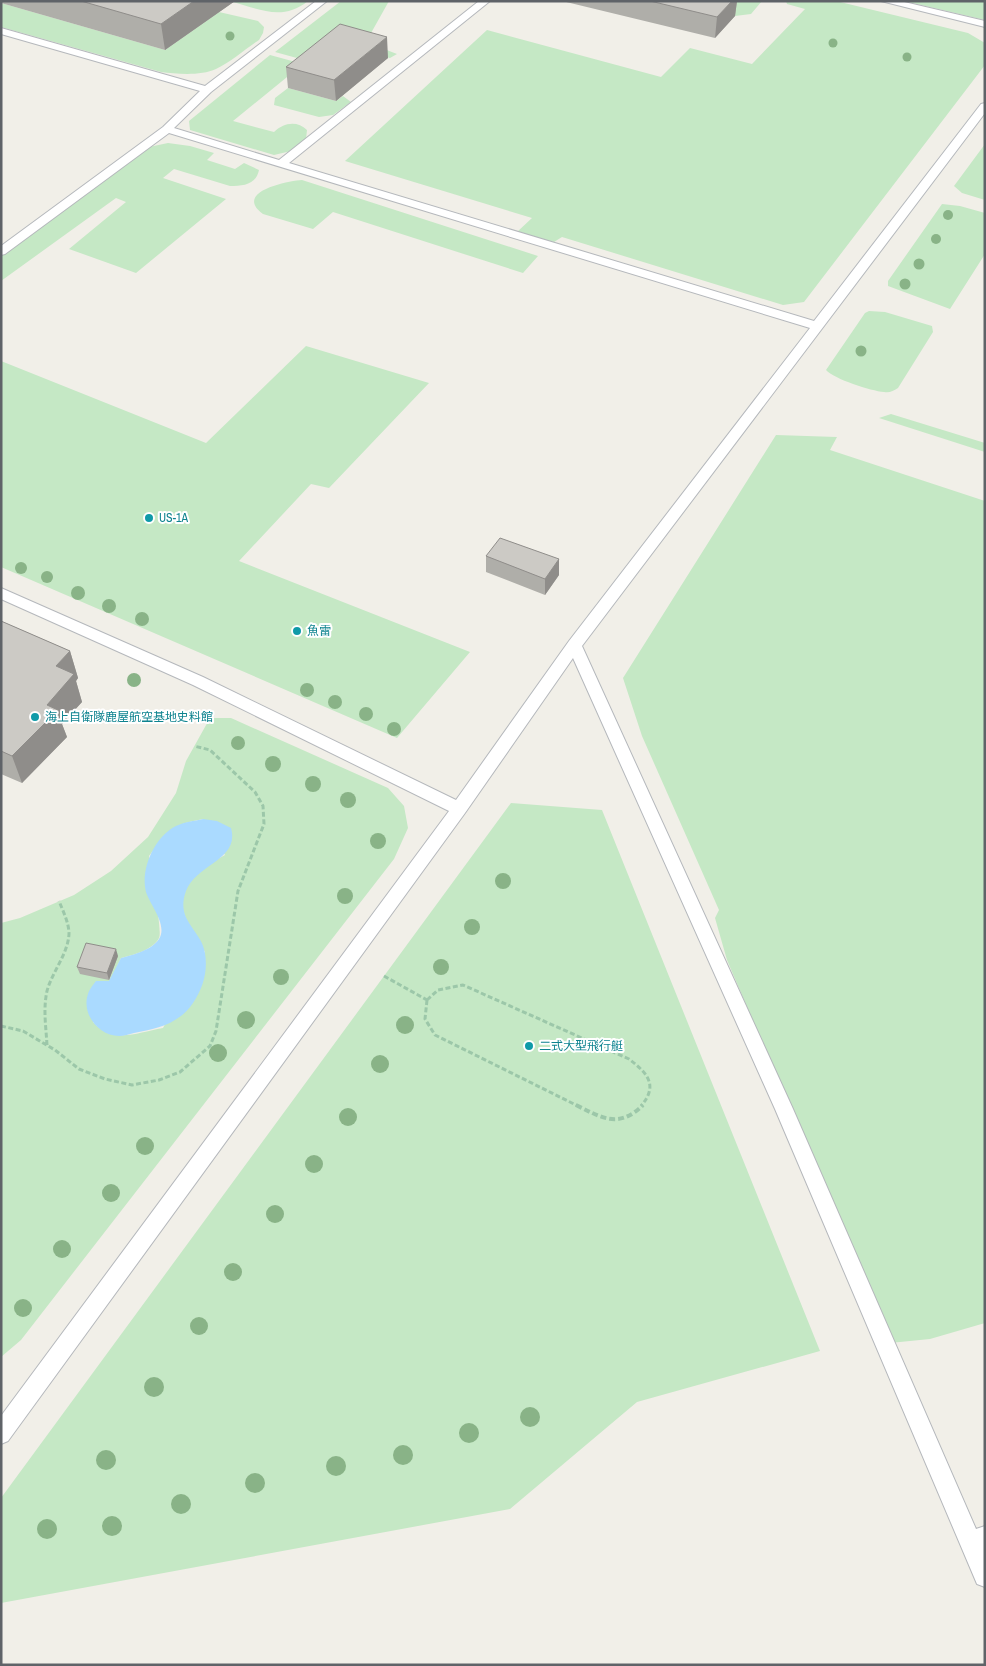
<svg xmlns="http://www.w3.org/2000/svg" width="986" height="1666" font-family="'Archivo Narrow','Noto Sans JP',sans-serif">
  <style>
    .green { fill: #c5e8c5; fill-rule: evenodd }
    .water { fill: #aadaff }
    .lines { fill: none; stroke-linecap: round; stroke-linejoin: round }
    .service-casing { stroke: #b5b8bc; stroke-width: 2 }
    .path-far1 { stroke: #9cc7a9; stroke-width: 3; stroke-dasharray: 5 2.5; stroke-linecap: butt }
    .path { stroke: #9cc7a9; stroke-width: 4; stroke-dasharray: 6 3; stroke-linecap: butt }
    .service { fill: #fff; fill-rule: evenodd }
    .tree { fill: #89b387 }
    .wall { fill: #afaea9 }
    .shaded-wall { fill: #8f8d8a }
    .building { fill: #cccac5; stroke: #8f8d8a }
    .culture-dot { fill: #0f9aa8; stroke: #fff; stroke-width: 2 }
    .labels { text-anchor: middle; stroke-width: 4; stroke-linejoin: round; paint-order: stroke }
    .culture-label { font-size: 12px; fill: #0d838f; stroke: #fff; text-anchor: start }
  </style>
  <rect width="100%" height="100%" fill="#f1efe8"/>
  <path class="green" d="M 235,1 L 308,1 C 283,21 261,10 233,2 Z
    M 341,1 L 389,1 L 366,42 L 397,54 L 390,58 L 342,45 L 315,63 L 275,52 Z
    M 672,1 L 762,1 L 751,14 L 735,16 Z
    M 786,1 L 836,1 L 968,33 L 985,43 L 985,65 L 804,302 L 783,305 L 562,237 L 554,242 L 517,232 L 532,218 L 345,161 L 487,30 L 661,77 L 690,48 L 752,64 L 805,9 L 787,4 Z
    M 904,1 L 985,1 L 985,20 Z
    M 1,3 L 165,50 L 219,12 L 258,21 L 264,27 L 263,33 L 259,40 C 245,49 231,62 216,69 C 201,76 177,74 161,72 L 1,27 Z
    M 270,55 L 303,64 L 233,121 L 274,132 C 283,123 297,120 307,130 L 306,139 L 291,151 L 274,155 L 190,130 L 189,121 Z
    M 288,88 L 336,101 L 343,96 L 351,102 L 333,115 L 319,117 L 274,105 L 275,98 Z
    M 168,143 L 190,146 L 214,153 L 207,160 L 235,169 L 244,163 L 259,170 C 256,185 243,186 230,186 L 174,169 L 163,178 L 226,199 L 136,273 L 69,249 L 126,202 L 116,198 L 1,281 L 1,253 L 149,147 Z
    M 985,144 L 985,200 L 962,193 L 954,186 Z
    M 302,180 L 538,256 L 523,273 L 333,212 L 313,229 L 263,214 C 233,192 287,181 302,180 Z
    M 942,204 L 960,206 L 985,213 L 985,254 L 950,309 L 888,286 L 888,281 Z
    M 869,311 L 885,312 L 932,326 L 933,332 L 898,388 C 893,391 890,393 884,392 C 871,391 834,379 826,370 L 865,313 Z
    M 306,346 L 429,383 L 329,488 L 311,484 L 239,561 L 470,652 L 397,738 L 1,567 L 1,361 L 206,443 Z
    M 891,414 L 985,443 L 985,452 L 879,418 Z
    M 776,435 L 837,437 L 830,450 L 985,501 L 985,1323 L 930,1339 L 890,1343 L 727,960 L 715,918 L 719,910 L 642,736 L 623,678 Z
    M 210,718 L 231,718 L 388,788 L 404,806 L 408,828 L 394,859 L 21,1340 L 1,1357 L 1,923 L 20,918 L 74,895 L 111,871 L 148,837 L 176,793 L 186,761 ZM 203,819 L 225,855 C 208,864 183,881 182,903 C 181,915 199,941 205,952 L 163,1028 C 136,1033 113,1044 93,1022 L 96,981 L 110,981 L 121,958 C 133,955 153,950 159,938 C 163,931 150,869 149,856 C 168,831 170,825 203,819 Z
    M 511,803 L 602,810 L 820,1351 L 637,1402 L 510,1509 L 1,1603 L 1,1498 Z"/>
  <path class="water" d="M 203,819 L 217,821 L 231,828 C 240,860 196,864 186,891 C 175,921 201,929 205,953 C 208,972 203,988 193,1003 C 179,1024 156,1029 134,1033 C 129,1034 124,1036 119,1036 C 99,1036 81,1014 88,994 C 89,990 93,985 96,981 L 109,981 L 121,958 C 133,955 152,950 159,939 C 168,925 150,905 146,892 C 140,869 155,836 176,826 C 184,822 194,821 203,819 Z"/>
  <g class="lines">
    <g class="service-casing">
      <path id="service" d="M 316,1 L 327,1 L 211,92 L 174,128 L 279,160 L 479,1 L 490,1 L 289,163 L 814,321 L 981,104 L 985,103 L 985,113 L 582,646 L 793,1109 L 976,1529 L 985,1526 L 985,1587 L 977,1584 L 775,1109 L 573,658 L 465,813 L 8,1441 L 1,1444 L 1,1416 L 449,811 L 193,685 L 1,599 L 1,588 L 203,677 L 456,800 L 569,641 L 810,328 L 169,133 L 5,254 L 1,255 L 1,246 L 163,127 L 200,91 L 1,34 L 1,28 L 205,86 Z
        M 881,1 L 900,1 L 985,21 L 985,27 Z"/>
    </g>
    <path class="path-far1" d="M 384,976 L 427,1000
      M 427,1000 L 425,1019 L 435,1035 L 578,1106
      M 427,1000 L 438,990 L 463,985 L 629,1059 C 647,1073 659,1085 641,1106
      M 1,1026 L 23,1031 L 55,1050 L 79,1069 L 105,1079 L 132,1085 L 159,1080 L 180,1072 L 210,1046 L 216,1031 L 238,891 L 264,824 L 263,806 L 255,792 L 210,750 L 194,746
      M 47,1045 C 46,1027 43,1009 47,991 C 52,972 68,954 69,934 C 69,923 63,911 59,901"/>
    <path class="path" d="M 576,1105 C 602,1118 619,1129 643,1105"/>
    <use href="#service" class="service"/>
  </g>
  <g class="tree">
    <circle cx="230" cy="36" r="4.5"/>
    <circle cx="833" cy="43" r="4.5"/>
    <circle cx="907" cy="57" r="4.5"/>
    <circle cx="948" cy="215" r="5"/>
    <circle cx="936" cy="239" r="5"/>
    <circle cx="919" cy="264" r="5.5"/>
    <circle cx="905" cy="284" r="5.5"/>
    <circle cx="861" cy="351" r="5.5"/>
    <circle cx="21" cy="568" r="6"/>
    <circle cx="47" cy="577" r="6"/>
    <circle cx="78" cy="593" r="7"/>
    <circle cx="109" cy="606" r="7"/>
    <circle cx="142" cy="619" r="7"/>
    <circle cx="134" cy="680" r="7"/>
    <circle cx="307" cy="690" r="7"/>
    <circle cx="335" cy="702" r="7"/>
    <circle cx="366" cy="714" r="7"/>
    <circle cx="394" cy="729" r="7"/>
    <circle cx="238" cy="743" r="7"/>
    <circle cx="273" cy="764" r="8"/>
    <circle cx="313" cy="784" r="8"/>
    <circle cx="348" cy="800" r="8"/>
    <circle cx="378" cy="841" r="8"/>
    <circle cx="503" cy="881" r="8"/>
    <circle cx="345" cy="896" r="8"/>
    <circle cx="472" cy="927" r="8"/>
    <circle cx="441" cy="967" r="8"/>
    <circle cx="281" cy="977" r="8"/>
    <circle cx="246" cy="1020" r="9"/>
    <circle cx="405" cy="1025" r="9"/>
    <circle cx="218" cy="1053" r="9"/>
    <circle cx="380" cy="1064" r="9"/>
    <circle cx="348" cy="1117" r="9"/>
    <circle cx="145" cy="1146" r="9"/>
    <circle cx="314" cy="1164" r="9"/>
    <circle cx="111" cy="1193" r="9"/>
    <circle cx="275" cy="1214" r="9"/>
    <circle cx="62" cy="1249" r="9"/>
    <circle cx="233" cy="1272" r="9"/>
    <circle cx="23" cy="1308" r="9"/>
    <circle cx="199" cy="1326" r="9"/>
    <circle cx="154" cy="1387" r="10"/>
    <circle cx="530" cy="1417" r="10"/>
    <circle cx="469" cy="1433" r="10"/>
    <circle cx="403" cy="1455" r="10"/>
    <circle cx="106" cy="1460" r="10"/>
    <circle cx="336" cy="1466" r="10"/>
    <circle cx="255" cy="1483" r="10"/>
    <circle cx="181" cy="1504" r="10"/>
    <circle cx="112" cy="1526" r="10"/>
    <circle cx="47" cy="1529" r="10"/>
  </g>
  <path class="wall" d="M 1,1 L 235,1 L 165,50 L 1,3 Z
    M 562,1 L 737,1 L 735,16 L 715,38 Z
    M 388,58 L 336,101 L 288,88 L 286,67 Z
    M 486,556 L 559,559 L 559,575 L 545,595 L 486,572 Z
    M 1,621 L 70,651 L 78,678 L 76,681 L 82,702 L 62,724 L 67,737 L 22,783 L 1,774 Z
    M 118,956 L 109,980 L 80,974 L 77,967 Z"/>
  <path class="shaded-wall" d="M 194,1 L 235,1 L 165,50 L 161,24 Z
    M 732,1 L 737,1 L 735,16 L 715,38 L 717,17 Z
    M 387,37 L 388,58 L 336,101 L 334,80 Z
    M 559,559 L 559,575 L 545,595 L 545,579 Z
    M 70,651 L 78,678 L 76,681 L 82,702 L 62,724 L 67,737 L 22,783 L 12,756 L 47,705 L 56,666 Z
    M 116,949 L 118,956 L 109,980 L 107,973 Z"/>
  <path class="building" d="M 81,1 L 194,1 L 161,24 Z
    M 650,1 L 732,1 L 717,17 Z
    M 340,24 L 387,37 L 334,80 L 286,67 Z
    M 500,538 L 559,559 L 545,579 L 486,556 Z
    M 1,621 L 70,651 L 56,666 L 74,674 L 47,705 L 58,710 L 12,756 L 1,751 Z
    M 86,943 L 116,949 L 107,973 L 77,967 Z"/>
  <g class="culture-dot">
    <circle cx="149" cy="518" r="5"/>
    <circle cx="297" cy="631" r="5"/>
    <circle cx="35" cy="717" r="5"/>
    <circle cx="529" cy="1046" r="5"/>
  </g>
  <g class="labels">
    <g class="culture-label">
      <text x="159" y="522">US-1A</text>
      <text x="307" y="635">魚雷</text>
      <text x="45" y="721">海上自衛隊鹿屋航空基地史料館</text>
      <text x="539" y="1050">二式大型飛行艇</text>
    </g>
  </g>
  <rect width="986" height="1666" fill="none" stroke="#5f6368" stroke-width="5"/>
</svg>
